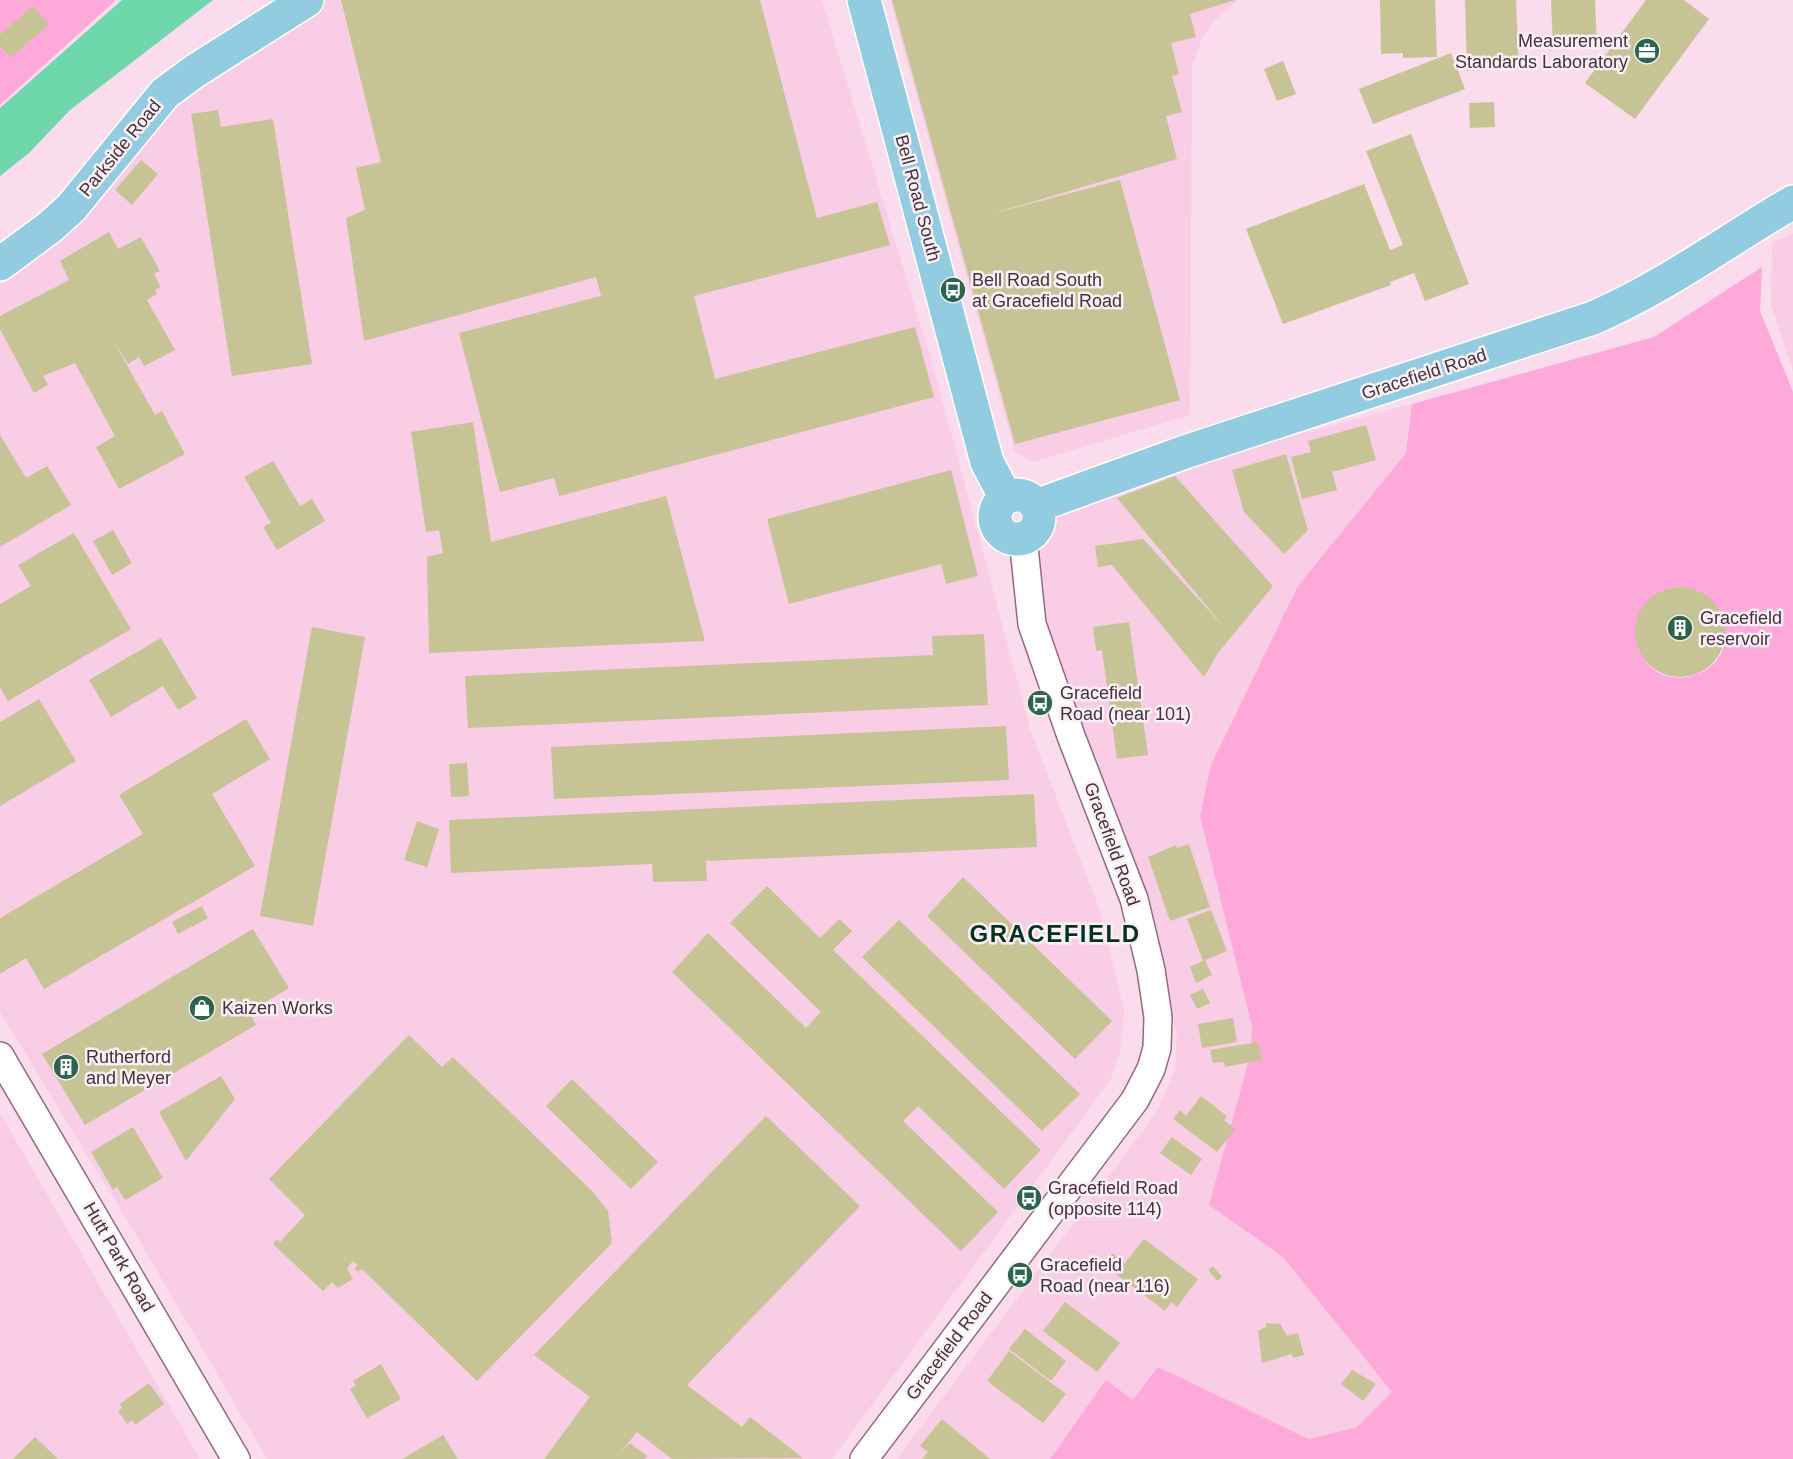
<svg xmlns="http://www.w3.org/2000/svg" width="1793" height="1459" font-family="Helvetica,sans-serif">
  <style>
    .built { fill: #f9cde5 }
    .green { fill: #ffa8da; fill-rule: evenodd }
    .water { fill: #6ed8ad }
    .building { fill: #c6c494 }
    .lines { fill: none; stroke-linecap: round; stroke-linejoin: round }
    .minor-casing { stroke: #946981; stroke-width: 30 }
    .major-casing { stroke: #fff; stroke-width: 36 }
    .minor { stroke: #fff; stroke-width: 27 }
    .major { stroke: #92cce1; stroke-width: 33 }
    .labels { text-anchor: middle; stroke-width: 5; stroke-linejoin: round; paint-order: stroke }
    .poi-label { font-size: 18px; fill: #44313c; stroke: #faf0f5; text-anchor: start }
    .street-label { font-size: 18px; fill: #44313c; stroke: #faf0f5 }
    .district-label { font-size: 24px; font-weight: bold; letter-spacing: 1.5px; fill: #032; stroke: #faf0f5 }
  </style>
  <rect width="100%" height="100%" fill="#fadcec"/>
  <path class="built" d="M 324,0 L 822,0 L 935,373 L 1030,729 L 1100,911 L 1124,1011 L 1120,1052 L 1111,1079 L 832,1459 L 267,1459 L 133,1230 L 0,1012 L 0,285 L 25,269 L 94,203 L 179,103 Z
    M 890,0 L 1238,0 L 1215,20 L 1202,38 L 1192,65 L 1190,415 L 1033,462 L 1015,452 Z
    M 1793,233 L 1793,371 L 1771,305 L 1772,242 Z
    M 1412,404 L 1406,453 L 1298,586 L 1247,1000 L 1252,1026 L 1251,1051 L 1209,1205 L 1283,1257 L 1392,1392 L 1357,1427 L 1309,1439 L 1158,1367 L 1133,1400 L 1106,1380 L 1050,1459 L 897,1459 L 1156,1113 L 1175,1070 L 1177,1033 L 1154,958 L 1041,636 L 1031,554 L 1060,512 L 1086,492 Z
    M 0,1113 L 200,1459 L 0,1459 Z"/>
  <path class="green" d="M 0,0 L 116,0 L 0,105 Z
    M 1762,267 L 1760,311 L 1793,392 L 1793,1459 L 1050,1459 L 1106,1380 L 1133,1400 L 1158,1367 L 1309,1439 L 1357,1427 L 1392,1392 L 1283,1257 L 1209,1205 L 1251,1052 L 1252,1026 L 1200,816 L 1211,765 L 1298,586 L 1406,453 L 1412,404 L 1654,337 ZM 1674,587 C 1731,586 1746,663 1691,676 C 1633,690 1611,604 1674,587 Z"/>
  <path class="water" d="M 122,0 L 213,0 L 70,110 L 29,153 L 0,176 L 0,108 Z"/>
  <path class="building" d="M 341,0 L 760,0 L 817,218 L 877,202 L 890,245 L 694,296 L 715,379 L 915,327 L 934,397 L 559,496 L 554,478 L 500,492 L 459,333 L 601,296 L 596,277 L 364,341 L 346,218 L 365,210 L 356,168 L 381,162 Z
    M 892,0 L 1235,0 L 1190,14 L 1196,37 L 1171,43 L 1179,74 L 1172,76 L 1182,112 L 1166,116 L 1177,159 L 988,215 L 1120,180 L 1180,400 L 1015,444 Z
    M 1380,0 L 1435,0 L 1437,57 L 1403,58 L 1403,53 L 1381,54 Z
    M 1465,0 L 1516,0 L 1519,69 L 1467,71 Z
    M 1551,0 L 1595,0 L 1597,47 L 1553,48 Z
    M 1646,0 L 1684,0 L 1709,19 L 1635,119 L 1585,83 Z
    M 33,6 L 49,24 L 11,58 L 0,46 L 0,35 Z
    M 1451,53 L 1465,89 L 1373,124 L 1359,89 Z
    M 1283,61 L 1296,94 L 1277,101 L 1264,69 Z
    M 1494,102 L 1495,127 L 1470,128 L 1469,103 Z
    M 218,110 L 221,127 L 273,119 L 312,364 L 232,376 L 191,114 Z
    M 1411,134 L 1469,284 L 1425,301 L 1414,273 L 1390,282 L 1391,285 L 1283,324 L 1246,229 L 1364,184 L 1390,250 L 1403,245 L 1366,151 Z
    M 141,160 L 158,174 L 132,205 L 115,190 Z
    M 109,232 L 118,249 L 141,237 L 160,271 L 154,274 L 161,287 L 155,290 L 157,294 L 147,300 L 175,350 L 144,366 L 139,357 L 128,364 L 114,342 L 155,415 L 162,411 L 185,454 L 119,489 L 96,447 L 115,436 L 75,363 L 43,376 L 48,385 L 34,393 L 0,329 L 0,316 L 69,280 L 60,261 Z
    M 473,422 L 491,542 L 666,496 L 705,641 L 429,653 L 427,557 L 443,553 L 439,530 L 426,532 L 411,432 Z
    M 1366,425 L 1376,460 L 1332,472 L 1337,490 L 1302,499 L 1291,457 L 1311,452 L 1308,441 Z
    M 0,435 L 26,478 L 47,466 L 71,505 L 0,547 Z
    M 1286,454 L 1308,530 L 1284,554 L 1244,512 L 1232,470 Z
    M 273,461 L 300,506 L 312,499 L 325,521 L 277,550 L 263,527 L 271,523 L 244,477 Z
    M 951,470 L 978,576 L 946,584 L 941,564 L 789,604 L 767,519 Z
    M 1175,476 L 1273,586 L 1218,653 L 1204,677 L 1112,565 L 1098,567 L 1095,546 L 1143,539 L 1224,627 L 1117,498 Z
    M 113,530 L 132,563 L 112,575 L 93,541 Z
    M 74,533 L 131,629 L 8,701 L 0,687 L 0,604 L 31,586 L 18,565 Z
    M1635 632a45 45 0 1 1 90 0a45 45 0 1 1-90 0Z
    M 1129,622 L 1148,755 L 1117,759 L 1102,650 L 1096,651 L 1093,627 Z
    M 312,627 L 365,637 L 313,926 L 260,916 Z
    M 984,634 L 988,705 L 468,728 L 465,676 L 933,655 L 932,636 Z
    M 161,638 L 197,698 L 178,710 L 163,686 L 111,717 L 89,680 Z
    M 39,699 L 76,761 L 0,806 L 0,722 Z
    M 246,719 L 270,759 L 212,794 L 255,866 L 44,989 L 26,958 L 0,974 L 0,918 L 143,834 L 119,795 Z
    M 1006,726 L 1009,780 L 554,799 L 551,747 Z
    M 467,763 L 469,796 L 451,797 L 449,764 Z
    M 1034,794 L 1037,847 L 706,861 L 707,881 L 653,882 L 652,864 L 451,873 L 449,820 Z
    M 417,821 L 439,829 L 427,867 L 404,860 Z
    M 1189,844 L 1210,907 L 1170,921 L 1148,857 L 1176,845 L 1177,848 Z
    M 963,877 L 1112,1021 L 1075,1059 L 927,916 Z
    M 767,886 L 820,938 L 839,919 L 852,931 L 833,950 L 1041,1150 L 1004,1189 L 918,1106 L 903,1121 L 998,1212 L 961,1251 L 672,972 L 708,933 L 806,1028 L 821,1012 L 730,923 Z
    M 202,906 L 208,918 L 178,934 L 172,922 Z
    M 1211,910 L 1227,951 L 1205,960 L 1212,975 L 1196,983 L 1190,967 L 1203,961 L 1187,919 Z
    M 899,920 L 1080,1094 L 1042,1131 L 862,957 Z
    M 253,929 L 289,988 L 249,1012 L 256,1025 L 85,1125 L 42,1054 Z
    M 1203,989 L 1210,1003 L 1197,1009 L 1190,995 Z
    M 1233,1018 L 1237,1042 L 1202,1048 L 1198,1024 Z
    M 409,1035 L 442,1067 L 453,1057 L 592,1191 L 608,1211 L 612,1243 L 477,1381 L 362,1269 L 358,1272 L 354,1269 L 358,1265 L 353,1261 L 347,1268 L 353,1279 L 338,1288 L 332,1282 L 323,1291 L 273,1244 L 277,1239 L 280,1242 L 305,1215 L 269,1179 Z
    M 1258,1042 L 1262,1060 L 1225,1067 L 1224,1062 L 1213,1063 L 1210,1050 Z
    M 221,1076 L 235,1099 L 186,1161 L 159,1112 Z
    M 572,1079 L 658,1162 L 631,1189 L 546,1106 Z
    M 1201,1096 L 1227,1116 L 1224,1120 L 1235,1129 L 1217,1152 L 1173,1119 L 1180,1110 L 1186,1116 Z
    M 766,1116 L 860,1206 L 687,1385 L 742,1427 L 750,1417 L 803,1458 L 672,1459 L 637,1432 L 620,1453 L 630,1443 L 647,1456 L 644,1459 L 544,1459 L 590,1397 L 534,1355 Z
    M 133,1127 L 163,1178 L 125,1200 L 117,1187 L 113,1190 L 91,1152 Z
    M 1172,1137 L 1202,1159 L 1191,1175 L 1160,1153 Z
    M 1144,1239 L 1198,1279 L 1177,1307 L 1171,1302 L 1165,1311 L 1104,1265 L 1112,1253 L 1125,1263 Z
    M 1213,1266 L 1222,1277 L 1217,1281 L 1208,1270 Z
    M 1065,1302 L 1120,1343 L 1097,1372 L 1043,1331 Z
    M 1266,1323 L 1280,1324 L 1287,1336 L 1298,1333 L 1304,1355 L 1293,1358 L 1292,1354 L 1262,1363 L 1258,1331 L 1266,1327 Z
    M 1025,1329 L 1066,1361 L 1051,1381 L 1009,1349 Z
    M 1009,1351 L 1066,1394 L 1043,1423 L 987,1381 Z
    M 381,1364 L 401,1399 L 367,1418 L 350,1389 L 356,1386 L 353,1381 Z
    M 1352,1370 L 1376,1384 L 1363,1401 L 1341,1384 Z
    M 149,1383 L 164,1404 L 135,1425 L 132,1420 L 127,1424 L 118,1411 L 122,1408 L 120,1404 Z
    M 942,1419 L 990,1459 L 922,1459 L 928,1452 L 920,1446 Z
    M 443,1435 L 458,1459 L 402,1459 Z
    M 35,1437 L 58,1459 L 13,1459 Z"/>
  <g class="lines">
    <g class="minor-casing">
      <path id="minor" d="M 0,1056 L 236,1459
        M 864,1459 L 1135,1100 L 1151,1069 L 1157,1048 L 1158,1017 L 1151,970 L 1134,899 L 1071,736 L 1032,624 L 1023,538"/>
    </g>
    <g class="major-casing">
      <path id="major" d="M 864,0 L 987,462 L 1006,498
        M 0,264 L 50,227 L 71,208 L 165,93 L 195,71 L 307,0
        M995 517a22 22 0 1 1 44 0a22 22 0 1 1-44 0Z
        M 1036,506 L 1185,452 L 1593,318 C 1665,287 1726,241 1793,202"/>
    </g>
    <use href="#minor" class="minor"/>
    <use href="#major" class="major"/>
  </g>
  <defs>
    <g id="office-disc" transform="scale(1.35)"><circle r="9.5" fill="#2b654e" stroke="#faf0f5"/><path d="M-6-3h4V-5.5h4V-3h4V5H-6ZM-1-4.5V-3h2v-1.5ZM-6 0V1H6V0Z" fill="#fff"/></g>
    <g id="bus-disc" transform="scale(1.35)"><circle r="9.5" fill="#2b654e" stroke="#faf0f5"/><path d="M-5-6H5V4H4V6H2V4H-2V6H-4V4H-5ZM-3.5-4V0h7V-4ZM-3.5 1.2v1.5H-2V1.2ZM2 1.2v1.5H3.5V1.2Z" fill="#fff"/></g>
    <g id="building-disc" transform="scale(1.35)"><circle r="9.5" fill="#2b654e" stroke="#faf0f5"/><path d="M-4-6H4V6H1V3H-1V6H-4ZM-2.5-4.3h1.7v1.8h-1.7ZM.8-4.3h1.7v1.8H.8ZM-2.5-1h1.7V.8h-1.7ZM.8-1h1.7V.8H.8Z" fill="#fff"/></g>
    <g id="shop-disc" transform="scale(1.35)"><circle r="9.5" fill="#2b654e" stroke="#faf0f5"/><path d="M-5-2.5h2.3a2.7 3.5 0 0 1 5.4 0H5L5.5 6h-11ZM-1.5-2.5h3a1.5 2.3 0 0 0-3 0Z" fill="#fff"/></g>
  </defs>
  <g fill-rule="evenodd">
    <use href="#office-disc" x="1647" y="51"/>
    <use href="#bus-disc" x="953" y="290"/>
    <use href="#building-disc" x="1680" y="628"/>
    <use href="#bus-disc" x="1040" y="703"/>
    <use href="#shop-disc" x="202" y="1008"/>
    <use href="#building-disc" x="66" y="1067"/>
    <use href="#bus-disc" x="1029" y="1198"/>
    <use href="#bus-disc" x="1020" y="1275"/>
  </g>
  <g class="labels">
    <g class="poi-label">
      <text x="1628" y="47" text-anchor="end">Measurement<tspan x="1628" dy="21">Standards Laboratory</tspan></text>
      <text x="972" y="286">Bell Road South<tspan x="972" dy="21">at Gracefield Road</tspan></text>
      <text x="1700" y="624">Gracefield<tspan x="1700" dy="21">reservoir</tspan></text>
      <text x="1060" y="699">Gracefield<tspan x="1060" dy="21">Road (near 101)</tspan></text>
      <text x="222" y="1014">Kaizen Works</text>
      <text x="86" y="1063">Rutherford<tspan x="86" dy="21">and Meyer</tspan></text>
      <text x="1048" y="1194">Gracefield Road<tspan x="1048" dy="21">(opposite 114)</tspan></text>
      <text x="1040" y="1271">Gracefield<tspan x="1040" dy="21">Road (near 116)</tspan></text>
    </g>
    <g class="street-label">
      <text transform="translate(120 148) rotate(-51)" y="6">Parkside Road</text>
      <text transform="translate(918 198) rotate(75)" y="6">Bell Road South</text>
      <text transform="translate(1424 374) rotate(-18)" y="6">Gracefield Road</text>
      <text transform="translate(1112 844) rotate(70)" y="6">Gracefield Road</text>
      <text transform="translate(119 1257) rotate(60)" y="6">Hutt Park Road</text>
      <text transform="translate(949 1346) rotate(-53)" y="6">Gracefield Road</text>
    </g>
    <g class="district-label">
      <text x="1055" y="942">GRACEFIELD</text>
    </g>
  </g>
</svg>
